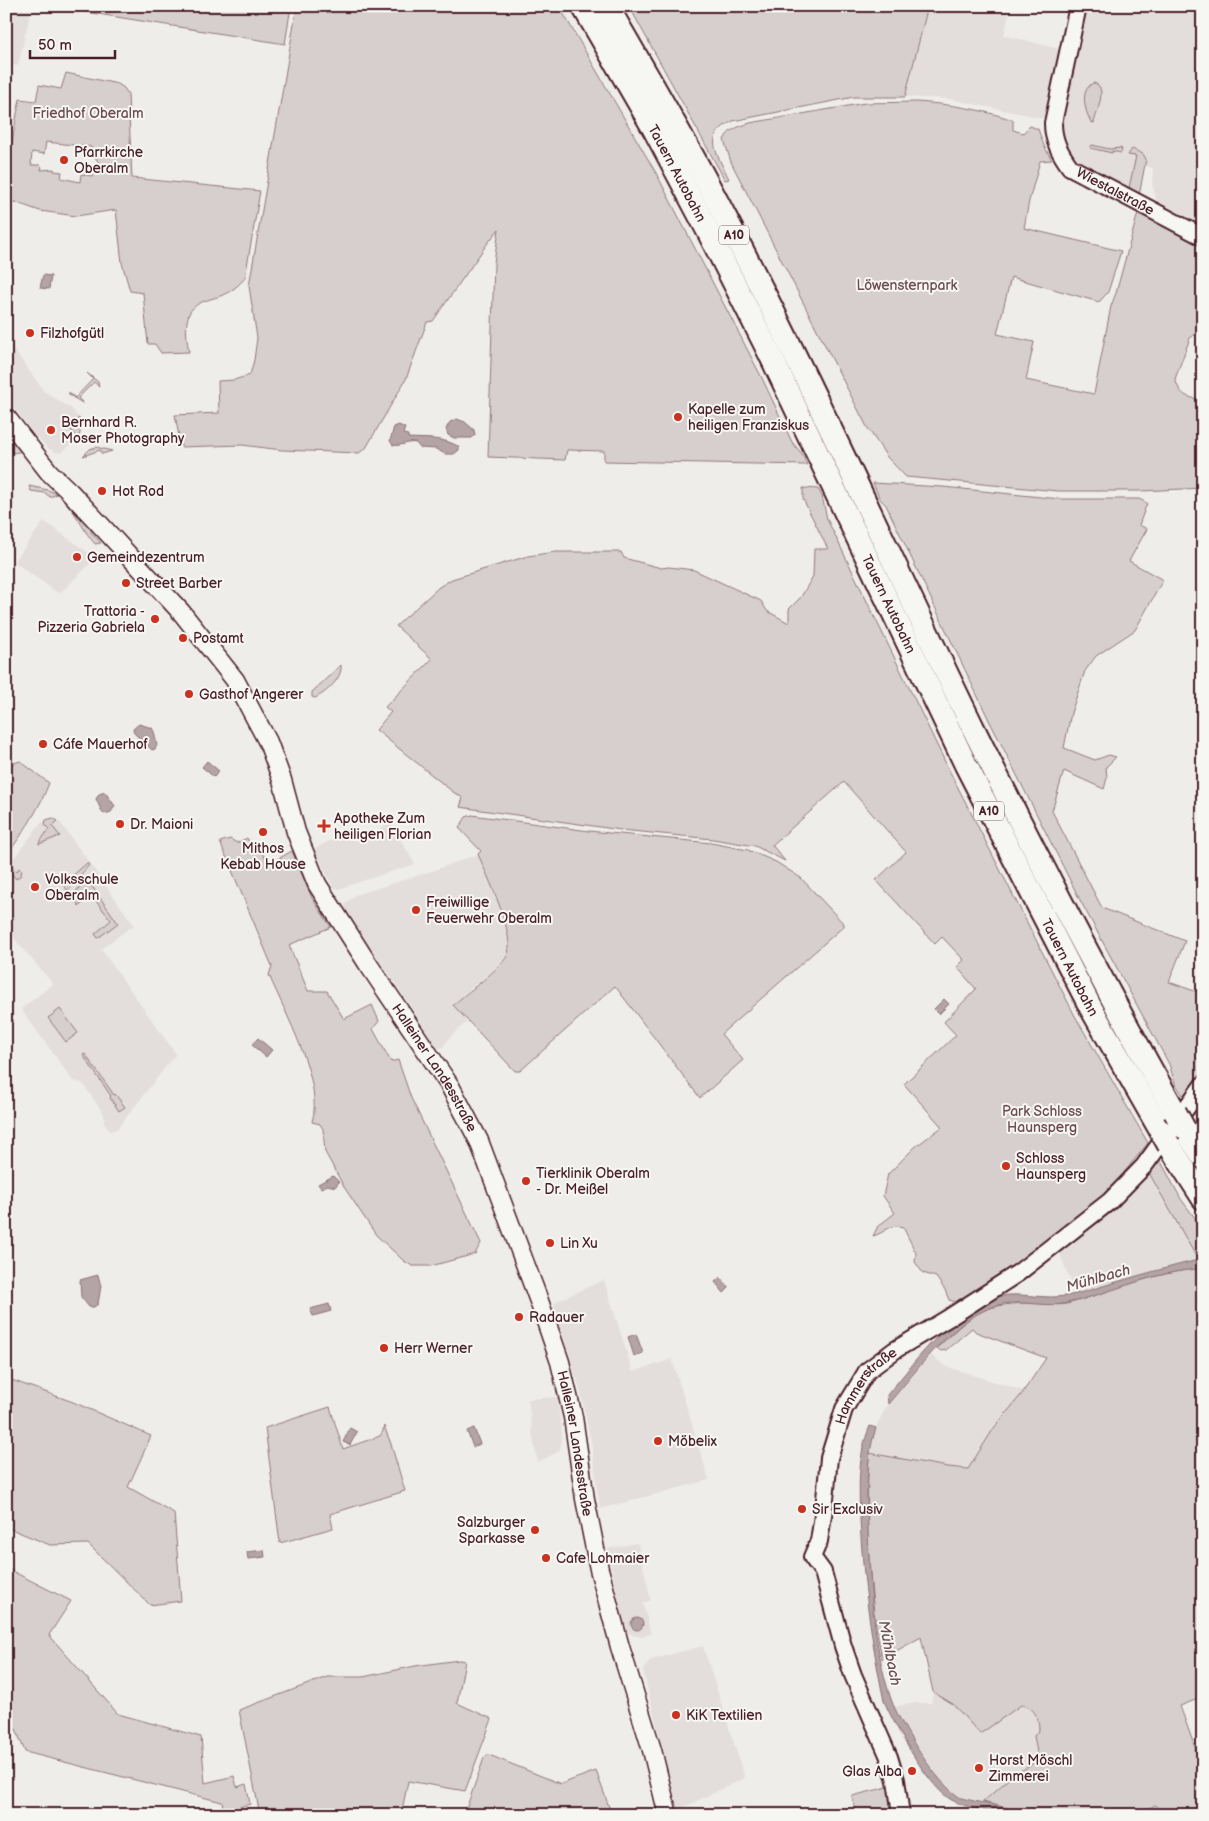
<svg xmlns="http://www.w3.org/2000/svg" width="1209" height="1821" font-family="'Balsamiq Sans',sans-serif">
  <style>
    .built { fill: #e3dedc }
    .green { fill: #d7cfce; stroke: #90777c; fill-rule: evenodd }
    .water { fill: #b4a4a5; stroke: #8a6f74 }
    .lines { fill: none; stroke-linecap: round; stroke-linejoin: round }
    .tertiary-casing { stroke: #4a1f2b; stroke-width: 20 }
    .secondary-casing { stroke: #4a1f2b; stroke-width: 21 }
    .motorway-casing { stroke: #4a1f2b; stroke-width: 26 }
    .tertiary { stroke: #f6f6f2; stroke-width: 16 }
    .secondary { stroke: #f6f6f2; stroke-width: 18 }
    .motorway { stroke: #f6f6f2; stroke-width: 22 }
    .motorway-bridge-casing { stroke: #4a1f2b; stroke-width: 26; stroke-linecap: butt }
    .motorway-bridge { stroke: #f6f6f2; stroke-width: 22 }
    .poi-dot { fill: #c8321e; stroke: #f6f6f2; stroke-width: 2 }
    .labels { text-anchor: middle; stroke-width: 4; stroke-linejoin: round; paint-order: stroke }
    .shield { fill: #f6f6f2; stroke: #7e6067; stroke-width: 1 }
    .shield-label { font-size: 12px; font-weight: bold; fill: #4a1f2b }
    .park-label { font-size: 14px; fill: #6d4b54; stroke: #f6f6f2 }
    .poi-label { font-size: 14px; fill: #4a1f2b; stroke: #f6f6f2; text-anchor: start }
    .street-label { font-size: 14px; fill: #4a1f2b; stroke: #f6f6f2 }
    .water-label { font-size: 15px; font-style: italic; fill: #6f4e56; stroke: #f6f6f2 }
  </style>
  <rect width="100%" height="100%" fill="#efedea"/>
  <filter id="ink" filterUnits="userSpaceOnUse"><feTurbulence type="fractalNoise" baseFrequency=".02" numOctaves="2"/><feDisplacementMap in="SourceGraphic" scale="10" xChannelSelector="R" yChannelSelector="G"/><feConvolveMatrix kernelMatrix="1 2 1 2 8 2 1 2 1" color-interpolation-filters="sRGB"/></filter>
  <g filter="url(#ink)">
    <path class="built" d="M 6,6 L 32,6 L 18,66 L 6,64 Z
      M 928,6 L 1011,6 L 1004,35 L 1063,50 L 1046,119 L 949,99 L 905,97 Z
      M 1086,6 L 1203,6 L 1203,230 L 1158,207 L 1152,183 L 1153,168 L 1145,166 L 1139,196 L 1068,157 L 1059,124 Z
      M 6,339 L 44,391 L 72,409 L 79,418 L 69,427 L 77,438 L 61,453 L 55,452 L 49,449 L 33,433 L 6,398 Z
      M 44,521 L 96,558 L 59,594 L 14,562 Z
      M 52,818 L 60,822 L 134,925 L 101,949 L 176,1054 L 117,1129 L 110,1131 L 104,1123 L 104,1114 L 82,1083 L 73,1081 L 21,1009 L 53,984 L 6,929 L 6,868 L 41,823 Z
      M 388,824 L 392,825 L 415,864 L 338,889 L 333,887 L 314,849 L 355,828 L 363,839 Z
      M 478,854 L 500,904 L 509,945 L 507,955 L 499,965 L 453,1004 L 468,1021 L 451,1036 L 443,1047 L 438,1049 L 436,1048 L 419,1019 L 348,915 L 345,909 L 345,904 L 355,895 L 426,873 Z
      M 1148,1171 L 1198,1260 L 1164,1268 L 1076,1294 L 1058,1250 Z
      M 604,1280 L 633,1372 L 672,1359 L 709,1480 L 600,1509 L 591,1441 L 580,1390 L 566,1343 L 553,1309 L 555,1303 L 559,1300 Z
      M 931,1355 L 945,1366 L 1024,1391 L 968,1469 L 948,1467 L 869,1453 L 869,1449 L 875,1428 L 888,1404 Z
      M 557,1397 L 562,1432 L 560,1450 L 556,1453 L 538,1462 L 533,1439 L 528,1399 Z
      M 635,1543 L 638,1544 L 651,1600 L 643,1603 L 651,1634 L 640,1637 L 628,1633 L 624,1624 L 607,1549 Z
      M 703,1646 L 745,1778 L 678,1810 L 643,1671 L 650,1660 Z
      M 933,1692 L 953,1704 L 980,1733 L 1021,1705 L 1027,1706 L 1034,1711 L 1039,1721 L 1039,1730 L 1034,1736 L 1038,1758 L 1030,1766 L 1014,1774 L 983,1802 L 961,1798 L 953,1794 L 935,1773 L 910,1737 L 894,1707 L 910,1703 L 931,1703 Z
      M 1156,1805 L 1165,1815 L 1134,1815 Z"/>
    <path class="green" d="M 48,6 L 291,6 L 285,44 Z
      M 297,6 L 559,6 L 656,173 L 762,378 L 792,442 L 802,454 L 807,465 L 604,461 L 604,451 L 567,450 L 565,460 L 488,457 L 494,263 L 499,229 L 487,244 L 433,321 L 427,322 L 406,379 L 366,448 L 359,453 L 282,450 L 242,445 L 181,447 L 175,415 L 219,413 L 218,381 L 234,380 L 250,375 L 254,360 L 257,338 L 249,286 Z
      M 629,6 L 928,6 L 905,97 L 854,97 L 733,121 C 701,136 718,155 729,179 L 725,180 Z
      M 66,73 L 118,84 L 124,88 L 128,94 L 132,178 L 260,191 L 245,278 C 239,285 232,291 223,295 C 211,300 192,301 188,317 C 185,327 187,341 189,352 L 161,353 L 155,344 L 148,344 L 143,293 L 130,291 L 122,263 L 116,210 L 76,216 L 40,211 L 6,199 C 8,165 13,132 20,99 L 36,101 L 39,85 L 61,89 ZM 46,142 L 91,147 L 90,156 L 95,157 L 99,163 L 98,171 L 92,176 L 81,174 L 80,182 L 61,178 L 62,172 L 54,171 L 54,169 L 41,170 L 42,167 L 40,165 L 31,165 L 32,152 L 44,154 Z
      M 1093,83 C 1109,85 1096,113 1094,123 L 1091,122 C 1085,111 1079,91 1093,83 Z
      M 916,102 C 949,104 981,109 1013,120 L 1013,130 L 1023,133 L 1030,126 L 1038,129 L 1044,146 L 1052,160 L 1040,161 L 1029,201 L 1024,228 L 1121,251 L 1108,292 L 1099,302 L 1011,277 L 997,334 L 1034,342 L 1026,380 L 1094,394 L 1111,306 L 1116,293 L 1139,209 L 1203,244 L 1203,329 L 1190,338 L 1175,379 C 1181,396 1185,397 1203,400 L 1203,488 L 1141,491 L 1058,491 L 906,477 L 887,457 L 867,427 L 731,162 L 724,140 C 729,129 738,127 750,123 L 865,103 Z
      M 1092,145 L 1109,149 L 1121,148 L 1122,150 L 1121,153 L 1112,151 L 1112,153 L 1090,148 Z
      M 1132,149 L 1143,154 L 1146,159 L 1139,196 L 1106,178 L 1129,188 L 1136,156 L 1128,155 Z
      M 87,373 L 98,382 L 99,387 L 94,382 L 78,398 L 84,404 L 69,395 L 69,392 L 75,398 L 93,379 Z
      M 79,418 L 80,434 L 77,438 L 69,427 Z
      M 6,426 L 23,451 L 13,453 L 6,442 Z
      M 96,447 L 112,451 L 102,454 L 100,450 L 83,456 L 90,449 Z
      M 873,483 L 943,487 L 1060,499 L 1139,499 L 1147,503 L 1139,525 L 1147,529 L 1129,561 L 1163,580 L 1135,630 L 1096,656 L 1085,671 L 1071,713 L 1064,748 L 1095,760 L 1109,755 L 1116,757 L 1106,767 L 1107,778 L 1104,789 L 1064,771 L 1052,811 L 1102,908 L 1185,941 L 1169,982 L 1203,994 L 1203,1072 L 1184,1097 L 1175,1083 L 1169,1064 L 1081,902 L 990,722 L 886,505 L 880,499 Z
      M 29,486 L 48,490 L 57,494 L 50,497 L 45,493 L 31,491 Z
      M 803,488 L 818,489 L 822,496 L 827,519 L 950,772 L 1075,1016 L 1148,1143 L 1099,1203 L 1015,1266 L 986,1286 L 956,1302 L 949,1300 L 945,1290 L 936,1277 L 923,1273 L 915,1262 L 916,1253 L 903,1227 C 890,1223 885,1233 873,1236 L 878,1226 L 895,1213 L 883,1196 L 888,1174 L 915,1147 L 942,1127 L 904,1084 L 956,1035 L 944,1022 L 976,989 L 957,967 L 964,960 L 942,937 L 935,944 L 876,880 L 906,852 L 844,782 L 772,845 L 785,861 L 755,846 L 713,839 L 621,830 L 460,807 L 463,798 L 453,792 L 376,730 L 391,712 L 385,707 L 432,659 L 396,626 L 439,587 L 452,579 L 528,556 L 555,552 L 621,552 L 624,558 L 661,568 L 669,567 L 694,570 L 761,601 L 767,611 L 789,623 L 789,609 L 801,597 L 813,576 L 814,549 L 828,549 L 803,499 Z
      M 69,502 L 92,523 L 91,532 L 101,543 L 95,544 C 84,532 79,517 67,504 Z
      M 341,665 C 343,678 326,693 315,698 L 312,697 L 312,692 Z
      M 20,761 L 49,783 C 40,807 27,827 12,848 L 6,843 L 6,766 Z
      M 472,815 L 589,831 L 711,843 L 748,850 L 776,862 L 801,878 L 844,924 L 844,926 L 721,1034 L 743,1060 L 700,1098 L 615,986 L 520,1071 L 515,1071 L 453,1005 C 465,994 501,968 507,956 C 517,937 486,873 478,854 L 481,851 L 459,828 L 466,817 Z
      M 53,818 L 58,821 L 52,826 L 60,836 L 39,844 L 39,843 L 49,829 L 45,825 L 46,820 Z
      M 247,838 L 255,852 L 260,850 L 269,864 L 292,851 L 312,898 L 331,927 L 289,945 L 308,991 L 327,991 L 344,1019 L 372,1005 L 379,1021 L 373,1029 L 391,1062 L 398,1060 L 411,1098 L 481,1243 L 475,1254 L 431,1266 L 412,1266 L 404,1261 L 376,1235 L 344,1187 L 325,1152 L 323,1129 L 320,1124 L 312,1122 C 324,1082 285,1013 269,975 L 272,966 L 220,842 L 230,839 L 237,843 Z
      M 87,863 L 89,865 L 68,891 L 63,884 Z
      M 10,865 L 17,871 L 19,868 L 22,870 L 21,875 L 16,879 L 7,868 Z
      M 86,878 L 118,923 L 98,938 L 95,934 L 111,920 L 92,896 L 79,906 L 73,896 Z
      M 60,1009 L 78,1033 L 66,1042 L 48,1018 Z
      M 85,1054 L 114,1095 L 115,1094 L 125,1107 L 119,1111 L 110,1098 L 111,1096 L 83,1055 Z
      M 1203,1098 L 1203,1127 L 1193,1111 Z
      M 1159,1158 L 1181,1199 L 1203,1229 L 1203,1261 L 1198,1260 L 1148,1171 Z
      M 1192,1269 L 1203,1269 L 1203,1697 L 1180,1706 L 1203,1770 L 1203,1807 L 1195,1815 L 1165,1815 L 1156,1805 L 1134,1815 L 1036,1815 L 983,1802 L 1014,1774 L 1030,1766 L 1038,1758 L 1034,1736 L 1039,1730 C 1039,1718 1035,1707 1021,1705 L 980,1734 L 953,1704 L 933,1692 L 921,1637 L 882,1659 C 868,1591 865,1522 869,1453 L 948,1467 L 968,1469 L 994,1428 L 1021,1395 L 1046,1358 L 976,1332 L 972,1328 L 946,1350 L 941,1351 L 937,1348 C 970,1316 980,1304 1029,1303 C 1041,1303 1055,1306 1067,1304 C 1080,1301 1094,1295 1107,1291 C 1134,1282 1163,1273 1192,1269 Z
      M 6,1378 L 73,1402 L 151,1436 L 128,1487 L 174,1513 L 181,1601 L 150,1605 L 88,1544 L 50,1545 L 6,1527 Z
      M 330,1407 L 343,1449 L 380,1436 L 383,1431 L 384,1426 L 391,1444 L 405,1491 L 330,1514 L 333,1528 L 280,1543 L 265,1428 Z
      M 6,1568 L 71,1601 L 49,1635 L 118,1714 L 201,1737 L 205,1783 L 234,1776 L 237,1787 L 246,1784 L 250,1804 L 224,1811 L 222,1802 L 25,1752 L 16,1729 L 6,1734 Z
      M 459,1660 L 465,1661 L 457,1703 L 492,1719 L 465,1791 L 408,1781 L 401,1815 L 260,1815 L 239,1710 L 327,1677 L 363,1677 L 415,1666 Z
      M 487,1755 L 489,1755 L 561,1784 L 596,1771 L 612,1815 L 464,1815 L 484,1758 Z
      M 888,1787 L 892,1788 L 897,1815 L 857,1815 L 852,1796 Z"/>
    <path class="water" d="M 43,275 L 51,276 L 49,289 L 40,288 Z
      M 457,419 L 465,422 L 474,430 L 475,435 L 472,438 L 454,438 L 448,435 L 446,429 L 450,422 Z
      M 399,425 L 405,428 L 403,434 L 408,435 L 408,438 C 425,439 444,437 459,447 L 459,450 L 454,454 L 445,454 L 436,449 L 420,448 L 416,443 C 407,441 401,447 393,445 L 390,441 L 394,427 Z
      M 139,724 L 152,728 C 156,734 155,739 157,745 L 155,749 L 152,750 L 134,733 L 133,729 Z
      M 207,761 L 219,771 L 214,777 L 202,767 Z
      M 105,792 L 115,806 L 111,812 L 105,814 L 102,812 L 96,799 L 99,794 Z
      M 944,999 L 949,1004 L 939,1014 L 934,1009 Z
      M 258,1038 L 272,1050 L 266,1057 L 252,1045 Z
      M 333,1176 L 339,1182 L 335,1187 L 328,1185 L 321,1188 L 318,1184 Z
      M 1198,1260 L 1203,1261 L 1203,1269 C 1156,1270 1113,1293 1067,1303 C 1049,1308 1023,1300 1003,1304 C 957,1313 918,1370 888,1404 L 887,1395 C 916,1361 960,1299 1008,1295 C 1027,1294 1047,1299 1065,1296 C 1080,1294 1095,1288 1110,1284 C 1139,1275 1169,1267 1198,1260 Z
      M 98,1275 L 101,1286 L 98,1304 L 94,1307 L 89,1307 L 81,1297 L 80,1280 Z
      M 720,1277 L 729,1288 L 724,1293 L 715,1282 Z
      M 329,1304 L 331,1311 L 313,1316 L 310,1309 Z
      M 636,1334 L 643,1353 L 634,1356 L 628,1337 Z
      M 870,1426 L 876,1428 C 865,1461 867,1496 868,1530 C 870,1586 873,1646 891,1699 C 901,1726 937,1785 961,1798 L 1036,1815 C 1014,1815 969,1811 950,1799 C 927,1785 895,1726 884,1701 C 871,1640 863,1582 860,1520 C 859,1488 857,1456 870,1426 Z
      M 350,1428 L 357,1432 L 350,1445 L 343,1442 Z
      M 474,1428 L 480,1444 L 473,1447 L 467,1431 Z
      M 264,1550 L 265,1557 L 248,1559 L 247,1552 Z
      M631 1624a6 6 0 1 1 12 0a6 6 0 1 1-12 0Z"/>
    <g class="lines">
      <g class="tertiary-casing">
        <g id="tertiary">
          <path id="s1" d="M 1078,6 L 1053,123 C 1053,141 1060,153 1070,167 L 1203,237"/>
          <path id="s2" d="M 901,1815 L 896,1780 L 889,1757 L 853,1675 L 843,1646 L 823,1572 L 812,1557 L 819,1541 L 824,1509 L 829,1458 L 844,1409 L 867,1371 L 895,1350 L 950,1317 L 1018,1273 L 1110,1201 L 1144,1166 L 1203,1085"/>
        </g>
      </g>
      <g class="secondary-casing">
        <g id="secondary">
          <path id="s3" d="M 6,417 L 49,472 L 70,492 L 182,613 L 235,680 L 268,742 L 282,780 L 296,832 L 317,884 L 368,964 L 450,1086 L 479,1141 L 539,1301 L 560,1362 L 573,1417 L 585,1499 L 599,1569 L 620,1647 L 652,1750 L 668,1815"/>
        </g>
      </g>
      <g class="motorway-casing">
        <g id="motorway">
          <path id="s4" d="M 583,6 L 654,129 L 707,229 L 770,354 L 966,765 L 1091,1008 L 1161,1131"/>
          <path d="M 607,6 C 647,75 687,143 723,213 C 812,383 890,558 974,730 C 1038,859 1104,987 1175,1112"/>
          <path d="M 1183,1127 L 1203,1157"/>
          <path d="M 1169,1145 L 1203,1198"/>
        </g>
      </g>
      <use href="#tertiary" class="tertiary"/>
      <use href="#secondary" class="secondary"/>
      <use href="#motorway" class="motorway"/>
      <g class="motorway-bridge-casing">
        <path id="motorway-bridge" d="M 1175,1112 L 1183,1127
          M 1161,1131 L 1169,1145"/>
      </g>
      <use href="#motorway-bridge" class="motorway-bridge"/>
    </g>
  </g>
  <g class="poi-dot">
    <circle cx="64" cy="160" r="5"/>
    <circle cx="30" cy="333" r="5"/>
    <circle cx="678" cy="417" r="5"/>
    <circle cx="51" cy="430" r="5"/>
    <circle cx="102" cy="491" r="5"/>
    <circle cx="77" cy="557" r="5"/>
    <circle cx="126" cy="583" r="5"/>
    <circle cx="155" cy="619" r="5"/>
    <circle cx="183" cy="638" r="5"/>
    <circle cx="189" cy="694" r="5"/>
    <circle cx="43" cy="744" r="5"/>
    <circle cx="120" cy="824" r="5"/>
    <path d="M321.5 818.5h5v5h5v5h-5v5h-5v-5h-5v-5h5z"/>
    <circle cx="263" cy="832" r="5"/>
    <circle cx="35" cy="887" r="5"/>
    <circle cx="416" cy="910" r="5"/>
    <circle cx="1006" cy="1166" r="5"/>
    <circle cx="526" cy="1181" r="5"/>
    <circle cx="550" cy="1243" r="5"/>
    <circle cx="519" cy="1317" r="5"/>
    <circle cx="384" cy="1348" r="5"/>
    <circle cx="658" cy="1441" r="5"/>
    <circle cx="802" cy="1509" r="5"/>
    <circle cx="535" cy="1530" r="5"/>
    <circle cx="546" cy="1558" r="5"/>
    <circle cx="676" cy="1715" r="5"/>
    <circle cx="979" cy="1768" r="5"/>
    <circle cx="912" cy="1771" r="5"/>
  </g>
  <g class="labels">
    <g class="shield">
      <rect x="719" y="225.5" width="30" height="19" rx="4"/>
      <rect x="974" y="801.5" width="30" height="19" rx="4"/>
    </g>
    <g class="shield-label">
      <text x="734" y="239">A10</text>
      <text x="989" y="815">A10</text>
    </g>
    <g class="park-label">
      <text x="88" y="118">Friedhof Oberalm</text>
      <text x="907" y="290">Löwensternpark</text>
      <text x="1042" y="1116">Park Schloss<tspan x="1042" dy="16">Haunsperg</tspan></text>
    </g>
    <g class="poi-label">
      <text x="74" y="157">Pfarrkirche<tspan x="74" dy="16">Oberalm</tspan></text>
      <text x="40" y="338">Filzhofgütl</text>
      <text x="688" y="414">Kapelle zum<tspan x="688" dy="16">heiligen Franziskus</tspan></text>
      <text x="61" y="427">Bernhard R.<tspan x="61" dy="16">Moser Photography</tspan></text>
      <text x="112" y="496">Hot Rod</text>
      <text x="87" y="562">Gemeindezentrum</text>
      <text x="136" y="588">Street Barber</text>
      <text x="145" y="616" text-anchor="end">Trattoria -<tspan x="145" dy="16">Pizzeria Gabriela</tspan></text>
      <text x="193" y="643">Postamt</text>
      <text x="199" y="699">Gasthof Angerer</text>
      <text x="53" y="749">Cáfe Mauerhof</text>
      <text x="334" y="823">Apotheke Zum<tspan x="334" dy="16">heiligen Florian</tspan></text>
      <text x="130" y="829">Dr. Maioni</text>
      <text x="263" y="853" text-anchor="middle">Mithos<tspan x="263" dy="16">Kebab House</tspan></text>
      <text x="45" y="884">Volksschule<tspan x="45" dy="16">Oberalm</tspan></text>
      <text x="426" y="907">Freiwillige<tspan x="426" dy="16">Feuerwehr Oberalm</tspan></text>
      <text x="1016" y="1163">Schloss<tspan x="1016" dy="16">Haunsperg</tspan></text>
      <text x="536" y="1178">Tierklinik Oberalm<tspan x="536" dy="16">- Dr. Meißel</tspan></text>
      <text x="560" y="1248">Lin Xu</text>
      <text x="529" y="1322">Radauer</text>
      <text x="394" y="1353">Herr Werner</text>
      <text x="668" y="1446">Möbelix</text>
      <text x="812" y="1514">Sir Exclusiv</text>
      <text x="525" y="1527" text-anchor="end">Salzburger<tspan x="525" dy="16">Sparkasse</tspan></text>
      <text x="556" y="1563">Cafe Lohmaier</text>
      <text x="686" y="1720">KiK Textilien</text>
      <text x="989" y="1765">Horst Möschl<tspan x="989" dy="16">Zimmerei</tspan></text>
      <text x="902" y="1776" text-anchor="end">Glas Alba</text>
    </g>
    <g class="street-label">
      <text dy="5" stroke="none"><textPath href="#s4" startOffset="192">Tauern Autobahn</textPath></text>
      <text dy="5" stroke="none"><textPath href="#s1" startOffset="219">Wiestalstraße</textPath></text>
      <text dy="5" stroke="none"><textPath href="#s4" startOffset="672">Tauern Autobahn</textPath></text>
      <text dy="5" stroke="none"><textPath href="#s4" startOffset="1078">Tauern Autobahn</textPath></text>
      <text dy="5" stroke="none"><textPath href="#s3" startOffset="788">Halleiner Landesstraße</textPath></text>
      <text dy="5" stroke="none"><textPath href="#s2" startOffset="459">Hammerstraße</textPath></text>
      <text dy="5" stroke="none"><textPath href="#s3" startOffset="1192">Halleiner Landesstraße</textPath></text>
    </g>
    <g class="water-label">
      <text transform="translate(1098 1278) rotate(-16)" y="5">Mühlbach</text>
      <text transform="translate(890 1653) rotate(79)" y="5">Mühlbach</text>
    </g>
  </g>
  <rect width="1209" height="1821" fill="none" stroke="#f6f6f2" stroke-width="25"/>
  <rect x="12" y="12" width="1184" height="1796" fill="none" stroke="#4a1f2b" stroke-width="2" filter="url(#ink)"/>
  <path d="M30 50v8h85v-8" fill="none" stroke="#4a1f2b" stroke-width="2.5"/>
  <text x="38" y="50" font-size="15" fill="#4a1f2b" stroke="#f6f6f2" stroke-width="4" paint-order="stroke">50 m</text>
</svg>
